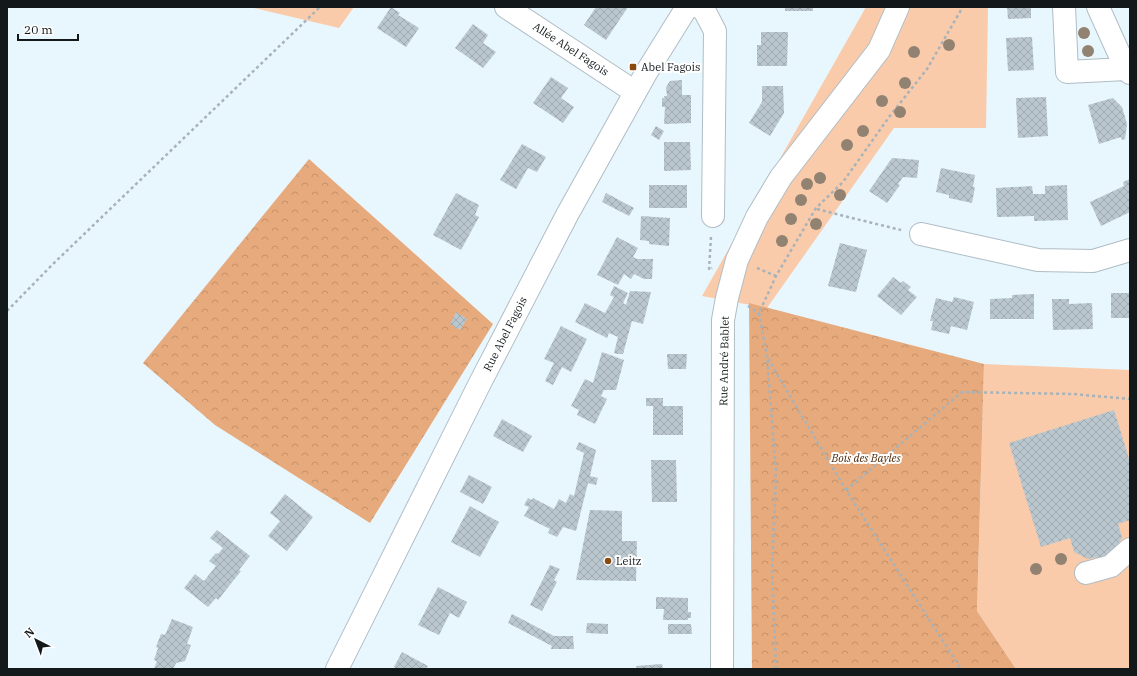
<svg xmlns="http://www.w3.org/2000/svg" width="1137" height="676" font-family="'IBM Plex Serif',serif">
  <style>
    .green { fill: #facbaa }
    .forest { fill: url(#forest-crowns) }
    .building { fill: url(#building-cross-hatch) }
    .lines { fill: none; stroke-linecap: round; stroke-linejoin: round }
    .minor-casing { stroke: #b0bdc4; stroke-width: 24 }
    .major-casing { stroke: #b0bdc4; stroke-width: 24 }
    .path { stroke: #a7b2b9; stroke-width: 2.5; stroke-dasharray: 3 3; stroke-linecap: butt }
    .minor { stroke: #fff; stroke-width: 22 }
    .major { stroke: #fff; stroke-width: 22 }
    .tree { fill: #928272 }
    .poi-dot { fill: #894a10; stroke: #fff; stroke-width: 1.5 }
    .labels { text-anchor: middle; stroke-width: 4; stroke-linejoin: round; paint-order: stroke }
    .street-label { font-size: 11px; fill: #13181a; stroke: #fff }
    .poi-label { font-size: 11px; fill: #13181a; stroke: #fff; text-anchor: start }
    .park-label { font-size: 11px; font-style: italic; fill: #4b2400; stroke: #fff }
  </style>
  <defs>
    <pattern id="forest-crowns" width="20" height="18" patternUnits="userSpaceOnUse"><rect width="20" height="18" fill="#e7aa7d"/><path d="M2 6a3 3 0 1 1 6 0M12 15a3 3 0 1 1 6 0" fill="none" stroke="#c5926b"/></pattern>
    <pattern id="building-cross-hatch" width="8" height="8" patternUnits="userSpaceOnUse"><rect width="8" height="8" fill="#bac7cf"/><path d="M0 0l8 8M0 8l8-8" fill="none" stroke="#9faab1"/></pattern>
  </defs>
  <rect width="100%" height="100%" fill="#e8f6fe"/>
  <path class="green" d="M 250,7 L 354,7 L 339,28 Z
    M 866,7 L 988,7 L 986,128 L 894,128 L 767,308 L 702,296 Z
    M 984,364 L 1130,370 L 1130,669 L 1016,669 L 977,611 Z"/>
  <path class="forest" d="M 309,159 L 493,324 L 370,523 L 215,425 L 143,363 Z
    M 749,303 L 984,364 L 977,611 L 1016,669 L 752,669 Z"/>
  <path class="building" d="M 391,7 L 400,13 L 398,15 L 419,28 L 406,47 L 377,28 Z
    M 596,7 L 628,7 L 606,40 L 584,25 Z
    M 785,7 L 813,7 L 813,11 L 785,11 Z
    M 1007,7 L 1031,7 L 1031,18 L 1008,19 Z
    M 473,24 L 488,35 L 483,43 L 496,52 L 483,68 L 455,48 Z
    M 761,32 L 788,32 L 787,66 L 757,66 L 757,45 L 761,45 Z
    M 1032,37 L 1034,70 L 1008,71 L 1006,38 Z
    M 551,77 L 568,88 L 561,98 L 574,107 L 563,123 L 533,103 Z
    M 682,80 L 682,95 L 691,95 L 691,123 L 664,124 L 665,107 L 662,107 L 662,98 L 665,98 L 664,96 L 667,96 L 666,87 L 670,81 Z
    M 762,86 L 783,86 L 784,113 L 770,136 L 749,123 L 762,102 Z
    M 1046,97 L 1048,136 L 1018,138 L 1016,98 Z
    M 1113,98 L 1122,107 L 1127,124 L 1125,139 L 1122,140 L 1121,137 L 1099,144 L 1088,105 Z
    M 656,126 L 664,131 L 659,140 L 651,135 Z
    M 664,142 L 690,142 L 691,170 L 664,171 Z
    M 522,144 L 546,157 L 537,172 L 528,168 L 516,189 L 500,180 Z
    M 892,158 L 919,160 L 917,178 L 903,177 L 898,184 L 900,185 L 887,203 L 869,191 Z
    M 941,168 L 975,175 L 973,187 L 975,187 L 972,203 L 949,198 L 949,195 L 936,192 Z
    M 1130,179 L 1130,212 L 1101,226 L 1090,202 L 1124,186 L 1123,182 Z
    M 649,185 L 687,185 L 687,208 L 649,208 Z
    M 1067,185 L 1068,220 L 1034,221 L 1034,216 L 997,217 L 996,188 L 1032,186 L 1033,194 L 1045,194 L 1045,186 Z
    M 456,193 L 479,205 L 475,215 L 479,217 L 461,250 L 433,235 Z
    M 606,193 L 634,208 L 629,216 L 602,202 Z
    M 641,216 L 670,218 L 669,246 L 649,244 L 649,241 L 640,240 Z
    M 617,237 L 638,248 L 633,257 L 637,259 L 653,259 L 652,279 L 644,279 L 634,274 L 631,279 L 624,274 L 618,285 L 597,275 Z
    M 840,243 L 867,250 L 856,292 L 828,286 Z
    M 893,277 L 901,283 L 903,281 L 911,287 L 908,290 L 917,297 L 901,315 L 877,296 Z
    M 614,286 L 628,293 L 623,303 L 626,305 L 630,291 L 651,292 L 643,324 L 632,321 L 623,354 L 617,354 L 614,353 L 618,337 L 609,333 L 607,338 L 575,322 L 585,303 L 605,313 L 614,297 L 610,295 Z
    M 1111,293 L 1130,293 L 1130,318 L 1111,318 Z
    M 1034,294 L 1034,319 L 990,319 L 990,299 L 1012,298 L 1012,295 Z
    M 954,297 L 974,302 L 967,330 L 951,326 L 949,334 L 931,330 L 933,321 L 930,321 L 936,298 L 952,302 Z
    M 1052,299 L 1069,299 L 1069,304 L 1092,303 L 1093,329 L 1053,330 Z
    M 456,312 L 467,319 L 460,330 L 450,324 Z
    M 561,326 L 587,339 L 571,372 L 562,367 L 553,385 L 545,381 L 554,363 L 544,359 Z
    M 602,352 L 624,360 L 616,390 L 604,390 L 601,396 L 607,399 L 595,424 L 577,415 L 579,410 L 571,406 L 585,379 L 593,383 Z
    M 667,354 L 687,354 L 686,369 L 668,369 Z
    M 646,398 L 663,398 L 663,406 L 683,406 L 683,435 L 653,435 L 653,406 L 646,406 Z
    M 1114,410 L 1130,462 L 1130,520 L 1118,524 L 1122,537 L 1114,551 L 1107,553 L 1103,561 L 1095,557 L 1088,559 L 1074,552 L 1070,538 L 1041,547 L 1009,443 Z
    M 502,419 L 532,436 L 523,452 L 493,436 Z
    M 579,442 L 596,450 L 590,476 L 598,478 L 596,485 L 588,483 L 576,531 L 563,527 L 557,537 L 548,533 L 550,529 L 524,516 L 529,507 L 524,505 L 528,498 L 532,500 L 533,498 L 554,509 L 559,499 L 566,503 L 570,494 L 574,496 L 584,453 L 576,449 Z
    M 651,460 L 676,460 L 677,502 L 652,502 Z
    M 469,475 L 492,487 L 483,504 L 460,492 Z
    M 285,494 L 313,517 L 287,551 L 268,536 L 280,521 L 270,513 Z
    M 470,506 L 499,522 L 480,557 L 451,542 Z
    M 590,510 L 622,511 L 622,541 L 637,541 L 636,581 L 576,580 Z
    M 217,530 L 250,556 L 239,570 L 241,571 L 218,600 L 216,598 L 208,607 L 184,588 L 195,574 L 204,581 L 216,566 L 209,561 L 216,553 L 218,554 L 223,548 L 210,538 Z
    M 550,565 L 560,569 L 554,580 L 557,582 L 542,611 L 530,605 Z
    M 438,587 L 467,602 L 459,618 L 450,613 L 439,635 L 418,625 Z
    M 656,597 L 688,598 L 688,612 L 691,612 L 691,618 L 688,618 L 688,620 L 663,620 L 664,609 L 656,609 Z
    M 512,614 L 554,636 L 573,636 L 574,649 L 551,649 L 552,646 L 508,623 Z
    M 172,619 L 193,627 L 187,644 L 191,645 L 185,661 L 176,663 L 173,669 L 154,669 L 157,661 L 154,660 L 158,648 L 156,647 L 161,634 L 165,635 Z
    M 587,623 L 608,624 L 608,634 L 586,633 Z
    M 668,624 L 691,624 L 692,634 L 668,634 Z
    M 402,652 L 428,666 L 426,669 L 398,669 L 394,667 Z
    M 662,664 L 663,669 L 637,669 L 636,666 Z"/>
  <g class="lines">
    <g class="minor-casing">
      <path id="minor" d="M 506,7 L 635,92
        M 699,7 L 704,10 L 715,31 L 713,216
        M 1064,7 L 1067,72 L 1126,69
        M 1098,7 L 1126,69 L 1130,73
        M 921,234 L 1038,260 L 1093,261 L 1130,250
        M 1086,573 L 1111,566 L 1130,549
        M 337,669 L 479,385 L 567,215 L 646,73 L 687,7"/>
    </g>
    <g class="major-casing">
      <path id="major" d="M 722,669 L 723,320 L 727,298 L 737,260 L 757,217 L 781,177 L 879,50 L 898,7"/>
    </g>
    <path class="path" d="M 817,209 L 848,217 L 901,230
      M 711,237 L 709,270 L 712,268
      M 757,268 L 776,276
      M 748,306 L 759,313
      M 7,311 L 52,265 L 320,7
      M 768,359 L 846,490 L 961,669
      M 846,490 L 962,392 L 1073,394 L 1130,399
      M 776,669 L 772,570 L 776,472 L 767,357 L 759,313 L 776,276 L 816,208 L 843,182 L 889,117 L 927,69 L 961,10 L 961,7"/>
    <use href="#minor" class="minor"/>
    <use href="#major" class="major"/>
  </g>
  <g class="tree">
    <circle cx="1084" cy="33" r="6"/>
    <circle cx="949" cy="45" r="6"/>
    <circle cx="1088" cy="51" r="6"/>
    <circle cx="914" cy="52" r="6"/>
    <circle cx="905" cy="83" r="6"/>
    <circle cx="882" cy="101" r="6"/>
    <circle cx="900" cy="112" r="6"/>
    <circle cx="863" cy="131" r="6"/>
    <circle cx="847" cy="145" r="6"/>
    <circle cx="820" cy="178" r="6"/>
    <circle cx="807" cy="184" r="6"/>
    <circle cx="840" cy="195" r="6"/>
    <circle cx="801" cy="200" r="6"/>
    <circle cx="791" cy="219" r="6"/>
    <circle cx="816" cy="224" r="6"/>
    <circle cx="782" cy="241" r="6"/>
    <circle cx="1061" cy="559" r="6"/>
    <circle cx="1036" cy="569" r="6"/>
  </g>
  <g class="poi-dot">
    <rect x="629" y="63" width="8" height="8" rx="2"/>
    <circle cx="608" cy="561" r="4"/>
  </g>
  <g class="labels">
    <g class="street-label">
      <text transform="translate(571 49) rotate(33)" y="4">Allée Abel Fagois</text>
      <text transform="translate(505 334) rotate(-63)" y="4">Rue Abel Fagois</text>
      <text transform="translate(724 361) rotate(-89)" y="4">Rue André Bablet</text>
    </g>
    <g class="poi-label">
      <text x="641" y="71">Abel Fagois</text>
      <text x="616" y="565">Leitz</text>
    </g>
    <g class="park-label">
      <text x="866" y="462">Bois des Bayles</text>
    </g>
  </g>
  <rect width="1137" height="676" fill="none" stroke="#13181a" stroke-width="16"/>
  <g transform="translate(36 640) rotate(318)" stroke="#ffffff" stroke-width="3" paint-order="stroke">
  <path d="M0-3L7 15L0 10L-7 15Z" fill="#13181a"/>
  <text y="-6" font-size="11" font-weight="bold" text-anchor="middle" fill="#13181a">N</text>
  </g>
  <path d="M18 34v6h60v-6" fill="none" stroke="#13181a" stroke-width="2"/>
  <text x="24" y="34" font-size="12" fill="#13181a" stroke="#ffffff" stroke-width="3" paint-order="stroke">20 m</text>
</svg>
